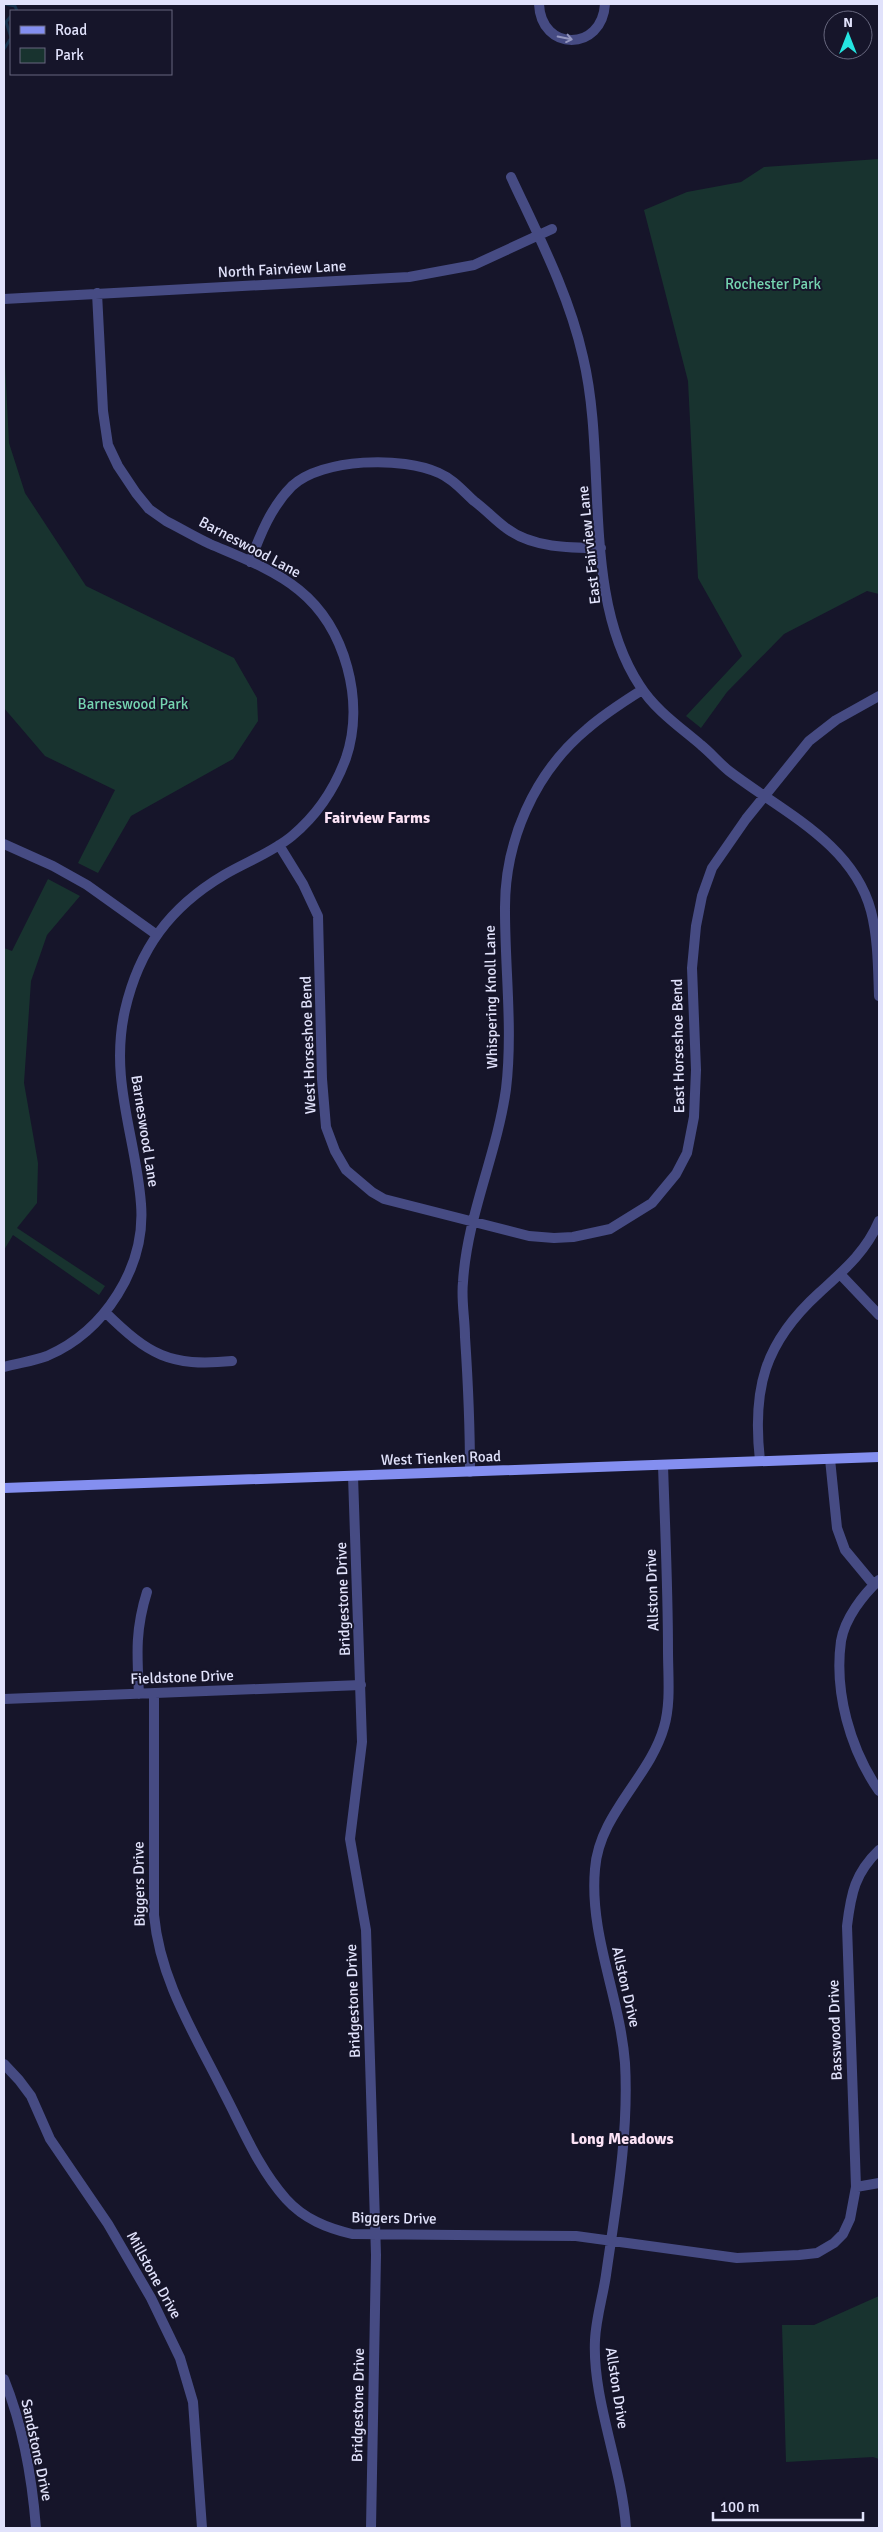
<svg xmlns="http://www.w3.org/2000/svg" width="883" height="2532" font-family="Signika,sans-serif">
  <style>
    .green { fill: #18332f }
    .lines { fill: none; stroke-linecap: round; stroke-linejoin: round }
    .stream { stroke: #16314c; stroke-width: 3 }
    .street { stroke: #464b83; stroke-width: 10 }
    .secondary { stroke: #848ff0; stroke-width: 10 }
    .oneway { stroke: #9496bf }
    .labels { text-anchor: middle; stroke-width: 4; stroke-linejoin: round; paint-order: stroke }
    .street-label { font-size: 15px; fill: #e1e2fb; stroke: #16152a }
    .park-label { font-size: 15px; fill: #75d4b0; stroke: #16152a }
    .neighbourhood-label { font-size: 16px; font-weight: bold; fill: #fce3f6; stroke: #16152a }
  </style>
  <rect width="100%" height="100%" fill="#16152a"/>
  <path class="green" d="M 879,159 L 879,594 L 867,591 L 784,634 L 727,692 L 701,728 L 686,716 L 742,656 L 698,578 L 688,381 L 644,210 L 687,192 L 741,182 L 764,167 Z
    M 4,345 L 9,443 L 25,493 L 86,586 L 234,658 L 257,698 L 258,721 L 233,759 L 131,816 L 98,873 L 78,863 L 115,790 L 45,756 L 4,708 Z
    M 48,879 L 80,896 L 47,935 L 31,981 L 24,1083 L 38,1163 L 37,1203 L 17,1228 L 105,1286 L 99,1295 L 13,1235 L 4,1250 L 4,948 L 12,951 Z
    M 879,2296 L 879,2459 L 873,2457 L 786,2462 L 782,2325 L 814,2325 Z"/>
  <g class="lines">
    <path class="stream" d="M 5,4 L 15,6 L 17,11
      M 11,16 L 6,22 L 11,37
      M 4,49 L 11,38"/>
    <path class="street" d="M 539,4 C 541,52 602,52 605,4
      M 511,177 C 538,235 569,294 583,357 C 608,461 580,595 640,686 C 655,710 680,727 701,745 C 711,753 719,763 729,771 C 781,811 853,843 871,911 C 878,938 878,968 879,996
      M 4,299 L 409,277 L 474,265 L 552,229
      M 250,562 C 260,535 271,507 292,486 C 322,458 403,456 439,473 C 453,479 463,491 474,501 C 485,509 495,520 506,528 C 532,548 570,548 601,548
      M 4,844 L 53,866 L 87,885 L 157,935
      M 279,845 L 303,884 L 318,916 L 322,1079 L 326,1127 L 335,1151 L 346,1170 L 372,1192 L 384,1199 L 529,1236 L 554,1238 L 573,1237 L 610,1229 L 652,1203 L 676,1174 L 687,1153 L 694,1117 L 696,1070 L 692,968 L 696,926 L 702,896 L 712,868 L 746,819 L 809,741 L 836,720 L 879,696
      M 840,1274 L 879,1315
      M 105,1312 C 149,1355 169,1367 232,1361
      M 4,1367 C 18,1363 34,1361 47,1356 C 105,1331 146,1267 141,1204 C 136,1137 109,1080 125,1010 C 139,949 170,907 224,875 C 246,862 273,852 292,836 C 316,816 335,788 346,758 C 365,702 346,628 299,590 C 273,569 240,557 210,544 C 195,537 180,528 166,521 L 149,509 L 136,493 L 118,466 L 108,445 L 103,411 L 97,293
      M 830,1459 L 837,1528 L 845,1550 L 874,1585
      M 760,1461 C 752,1389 764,1343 819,1293 C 843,1271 866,1252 879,1221
      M 470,1472 C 470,1427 468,1382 465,1337 C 465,1319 461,1300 463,1282 C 467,1216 497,1154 506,1089 C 513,1030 505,970 505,911 C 504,842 534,773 587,729 C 604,714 623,702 642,690
      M 353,1476 L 362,1742 L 350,1839 L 366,1930 L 376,2255 L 371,2528
      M 879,1580 C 863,1595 845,1618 841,1641 C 834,1692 850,1749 879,1791
      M 139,1694 C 137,1655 135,1630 147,1592
      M 154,1694 L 154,1915 C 160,1980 194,2033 223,2091 C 242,2127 258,2168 286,2199 C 304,2219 327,2228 352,2234 L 576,2236 L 737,2258 L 799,2255 L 817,2253 L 834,2243 L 843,2234 L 850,2219 L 856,2187 L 847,1926 C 851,1893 855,1873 879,1850
      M 4,1699 L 361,1685
      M 4,2064 L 19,2080 L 31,2096 L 50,2139 L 108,2224 L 151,2298 L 180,2358 L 193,2402 L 202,2528
      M 856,2187 L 879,2183
      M 4,2379 C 23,2426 32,2477 36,2528
      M 626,2528 C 622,2467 592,2399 595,2340 C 596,2318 603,2296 606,2275 C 616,2205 629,2134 625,2063 C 620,1997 589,1935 595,1869 C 599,1814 650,1777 664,1727 C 671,1703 668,1676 668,1651 C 668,1589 665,1527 663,1465"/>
    <path class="secondary" d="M 4,1488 L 879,1457"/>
  </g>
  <defs><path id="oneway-shaft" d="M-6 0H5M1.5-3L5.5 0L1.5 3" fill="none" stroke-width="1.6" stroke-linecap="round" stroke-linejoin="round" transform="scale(1.25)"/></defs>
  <use class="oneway" href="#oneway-shaft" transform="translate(565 38) rotate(11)"/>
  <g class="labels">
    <g class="street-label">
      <text transform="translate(282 269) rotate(-3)" y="5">North Fairview Lane</text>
      <text transform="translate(589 545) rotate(-96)" y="5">East Fairview Lane</text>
      <text transform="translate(250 547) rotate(28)" y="5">Barneswood Lane</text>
      <text transform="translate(491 997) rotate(-91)" y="5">Whispering Knoll Lane</text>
      <text transform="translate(308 1045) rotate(-92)" y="5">West Horseshoe Bend</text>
      <text transform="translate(678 1046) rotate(-91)" y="5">East Horseshoe Bend</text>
      <text transform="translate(145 1131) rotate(81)" y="5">Barneswood Lane</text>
      <text transform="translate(441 1458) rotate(-2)" y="5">West Tienken Road</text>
      <text transform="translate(652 1590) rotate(-92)" y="5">Allston Drive</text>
      <text transform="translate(343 1599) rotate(-92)" y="5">Bridgestone Drive</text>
      <text transform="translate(182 1677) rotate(-2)" y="5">Fieldstone Drive</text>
      <text transform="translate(139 1884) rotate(-91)" y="5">Biggers Drive</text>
      <text transform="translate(626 1987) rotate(77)" y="5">Allston Drive</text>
      <text transform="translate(353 2001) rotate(-92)" y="5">Bridgestone Drive</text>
      <text transform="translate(835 2030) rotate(-92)" y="5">Basswood Drive</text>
      <text transform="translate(394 2218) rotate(1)" y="5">Biggers Drive</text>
      <text transform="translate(154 2275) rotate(61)" y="5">Millstone Drive</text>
      <text transform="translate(617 2388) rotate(81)" y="5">Allston Drive</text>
      <text transform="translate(358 2405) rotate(-89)" y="5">Bridgestone Drive</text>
      <text transform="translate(37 2450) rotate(78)" y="5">Sandstone Drive</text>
    </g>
    <g class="park-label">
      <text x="773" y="289">Rochester Park</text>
      <text x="133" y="709">Barneswood Park</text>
    </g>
    <g class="neighbourhood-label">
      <text x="377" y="823">Fairview Farms</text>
      <text x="622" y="2144">Long Meadows</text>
    </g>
  </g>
  <rect width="883" height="2532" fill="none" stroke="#e1e2fb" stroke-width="10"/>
  <rect x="10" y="10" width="162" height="65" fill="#16152a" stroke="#67677e"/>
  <rect x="20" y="26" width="25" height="8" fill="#848ff0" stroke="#67677e"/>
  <text x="55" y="35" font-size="15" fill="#e1e2fb">Road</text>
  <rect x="20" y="48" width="25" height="15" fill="#18332f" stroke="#67677e"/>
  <text x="55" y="60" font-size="15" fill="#e1e2fb">Park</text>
  <g transform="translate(848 35)"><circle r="24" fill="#16152a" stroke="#67677e"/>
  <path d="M0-4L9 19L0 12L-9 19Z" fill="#25e4e0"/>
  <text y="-8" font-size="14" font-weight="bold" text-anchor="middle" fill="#e1e2fb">N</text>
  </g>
  <path d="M713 2512v8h150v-8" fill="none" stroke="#e1e2fb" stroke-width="2.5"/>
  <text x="720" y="2512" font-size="15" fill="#e1e2fb" stroke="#16152a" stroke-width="4" paint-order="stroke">100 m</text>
</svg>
